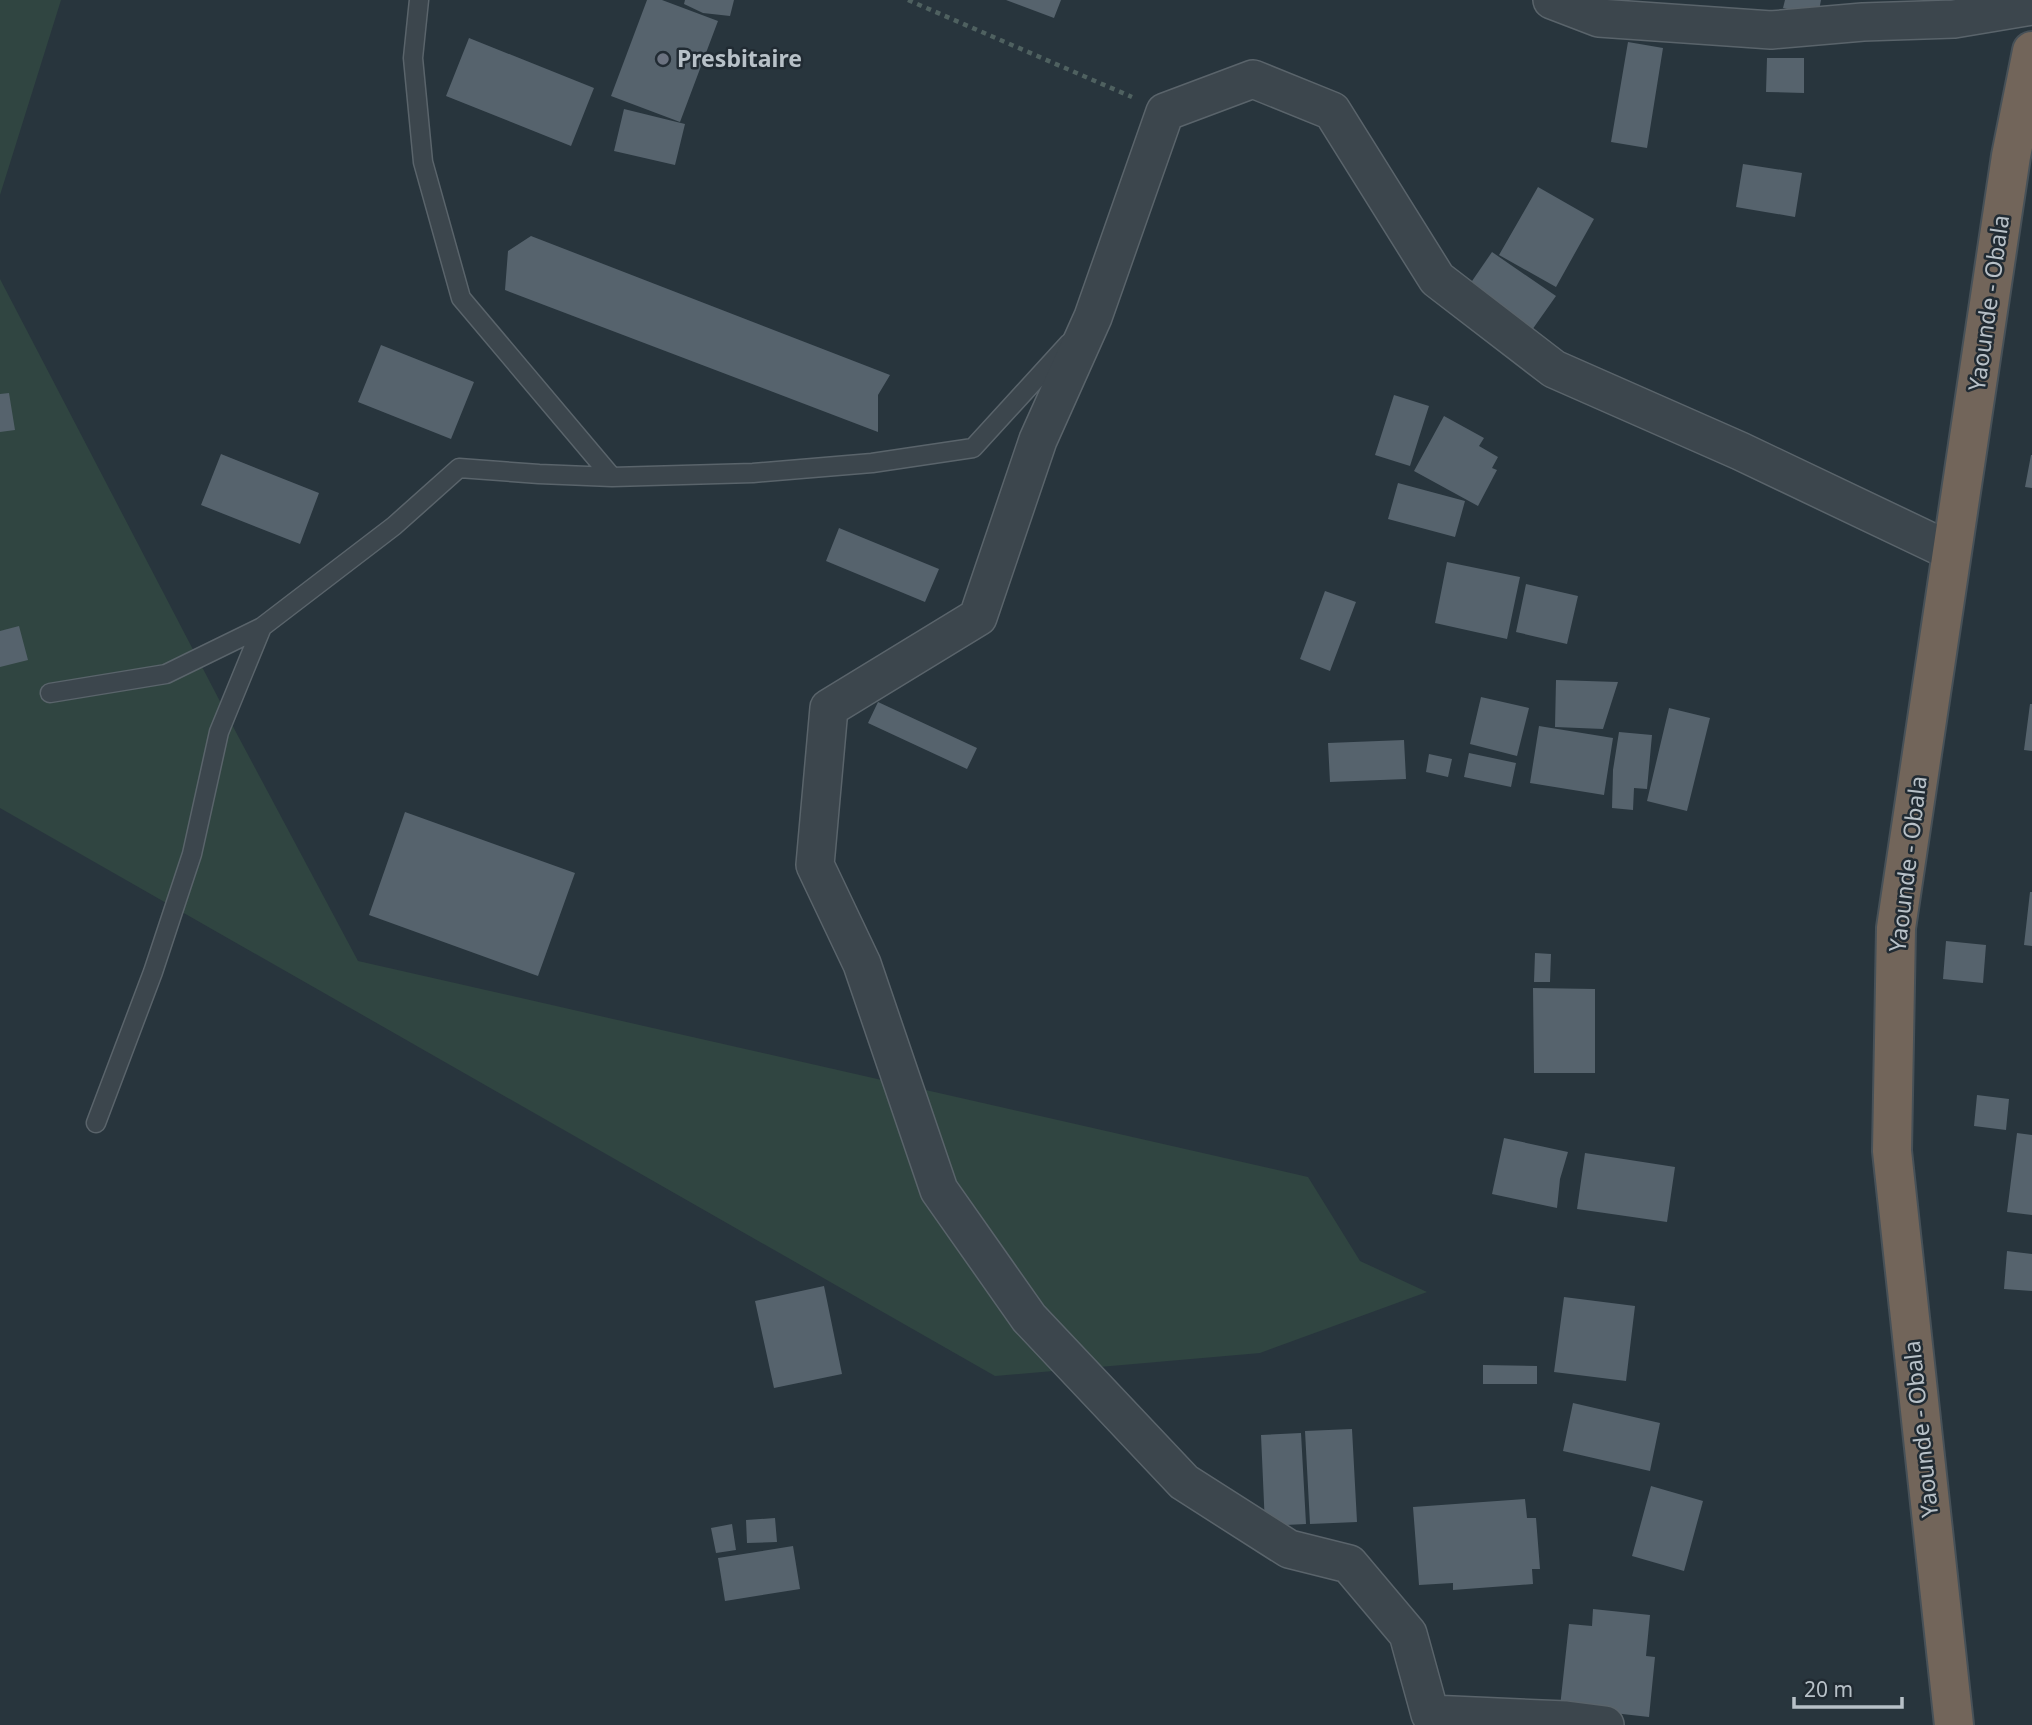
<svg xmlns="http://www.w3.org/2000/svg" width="2032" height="1725" font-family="'Noto Sans',sans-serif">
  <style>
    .green { fill: #304541 }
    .building { fill: #56636d }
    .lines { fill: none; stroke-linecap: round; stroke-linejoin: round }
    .lane-casing { stroke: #5a646b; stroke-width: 21 }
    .street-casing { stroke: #5a646b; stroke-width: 40 }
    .highway-casing { stroke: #475158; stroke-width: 42 }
    .path { stroke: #4f6160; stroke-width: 4.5; stroke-dasharray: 5 5; stroke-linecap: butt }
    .lane { stroke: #3c464d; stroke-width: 18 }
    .street { stroke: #3c464d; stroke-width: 37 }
    .highway { stroke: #72655a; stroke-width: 38 }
    .worship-dot { fill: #6b7280; stroke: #212b33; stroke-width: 2.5 }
    .labels { text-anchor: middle; stroke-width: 5; stroke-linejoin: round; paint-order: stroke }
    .poi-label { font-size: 23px; font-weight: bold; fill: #b8c1c8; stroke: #212b33; text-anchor: start }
    .street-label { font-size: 23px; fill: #b8c1c8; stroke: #212b33 }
  </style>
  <rect width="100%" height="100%" fill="#28353d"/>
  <path class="green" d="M 0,0 L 61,0 L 0,195 Z
    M 0,279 L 238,736 L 358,961 L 1308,1177 L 1360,1261 L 1427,1292 L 1260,1353 L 995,1376 L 0,808 Z"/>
  <path class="building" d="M 647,0 L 662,0 L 718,21 L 680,122 L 611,96 Z
    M 685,0 L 734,0 L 730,16 L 703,13 L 684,4 Z
    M 1006,0 L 1061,0 L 1054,18 Z
    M 1785,0 L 1821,0 L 1818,16 L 1783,8 Z
    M 469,38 L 594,88 L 571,146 L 446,96 Z
    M 1628,42 L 1663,48 L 1647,148 L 1611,142 Z
    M 1767,58 L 1804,58 L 1804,93 L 1766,92 Z
    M 624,109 L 685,124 L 675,165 L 614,151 Z
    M 1743,164 L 1802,173 L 1795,217 L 1736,207 Z
    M 1538,187 L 1594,219 L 1556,287 L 1499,255 Z
    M 531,236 L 890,375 L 878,395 L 878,432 L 505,290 L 508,251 Z
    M 1492,252 L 1556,296 L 1532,330 L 1470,284 Z
    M 381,345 L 474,382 L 451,439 L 358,402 Z
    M 9,393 L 15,430 L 0,432 L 0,394 Z
    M 1394,395 L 1429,406 L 1410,466 L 1375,455 Z
    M 1444,416 L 1484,438 L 1479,446 L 1498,457 L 1492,468 L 1497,470 L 1478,506 L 1414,471 Z
    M 221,454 L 319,493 L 300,544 L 201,505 Z
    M 2031,455 L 2032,455 L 2032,488 L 2025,487 Z
    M 1398,483 L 1465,501 L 1455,537 L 1388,519 Z
    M 839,528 L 939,569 L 925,602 L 826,561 Z
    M 1447,562 L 1520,577 L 1507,639 L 1435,623 Z
    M 1526,584 L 1578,596 L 1567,644 L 1516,632 Z
    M 1325,591 L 1356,602 L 1330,671 L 1300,659 Z
    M 19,626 L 28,660 L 0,667 L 0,631 Z
    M 1556,680 L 1618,682 L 1603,729 L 1555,727 Z
    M 1481,697 L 1529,708 L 1517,756 L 1470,744 Z
    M 878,702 L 977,748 L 967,769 L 868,723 Z
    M 2030,704 L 2032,704 L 2032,751 L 2024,750 Z
    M 1669,708 L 1710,718 L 1687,811 L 1647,801 Z
    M 1539,726 L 1613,738 L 1604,795 L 1530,783 Z
    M 1619,732 L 1652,735 L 1647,789 L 1634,788 L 1633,810 L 1612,808 L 1613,770 Z
    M 1404,740 L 1406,779 L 1330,782 L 1328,743 Z
    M 1469,753 L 1516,763 L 1511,787 L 1464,777 Z
    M 1429,754 L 1452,759 L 1448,777 L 1426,772 Z
    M 405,812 L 575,873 L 538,976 L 369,915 Z
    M 2030,892 L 2032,892 L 2032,946 L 2024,945 Z
    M 1946,941 L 1986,945 L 1983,983 L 1943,979 Z
    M 1535,953 L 1551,954 L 1550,982 L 1534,982 Z
    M 1533,988 L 1595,989 L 1595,1073 L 1534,1073 Z
    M 1977,1095 L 2009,1099 L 2006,1130 L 1974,1126 Z
    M 2017,1133 L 2032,1135 L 2032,1215 L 2007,1212 Z
    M 1504,1138 L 1568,1152 L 1560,1179 L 1557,1208 L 1492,1194 Z
    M 1585,1153 L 1675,1167 L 1667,1222 L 1577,1209 Z
    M 2007,1251 L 2032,1254 L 2032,1291 L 2004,1289 Z
    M 824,1286 L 842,1374 L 774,1388 L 755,1301 Z
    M 1564,1297 L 1635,1306 L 1626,1381 L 1554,1372 Z
    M 1483,1365 L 1537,1366 L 1537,1384 L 1483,1384 Z
    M 1573,1403 L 1660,1423 L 1650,1471 L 1563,1451 Z
    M 1352,1429 L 1357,1522 L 1310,1524 L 1305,1431 Z
    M 1301,1433 L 1306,1524 L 1265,1526 L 1261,1435 Z
    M 1651,1486 L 1703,1501 L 1684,1571 L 1632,1556 Z
    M 1525,1499 L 1527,1518 L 1536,1518 L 1540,1569 L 1532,1569 L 1533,1584 L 1453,1590 L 1453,1583 L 1419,1585 L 1413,1507 Z
    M 775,1518 L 777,1542 L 747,1543 L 746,1520 Z
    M 732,1524 L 736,1550 L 716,1553 L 711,1528 Z
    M 793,1546 L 800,1589 L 725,1601 L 718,1558 Z
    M 1593,1609 L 1650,1615 L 1646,1656 L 1655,1657 L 1649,1717 L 1560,1707 L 1569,1624 L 1592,1626 Z"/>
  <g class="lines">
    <g class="lane-casing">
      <path id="lane" d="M 419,0 L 413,58 L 423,162 L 461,298 L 612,477
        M 50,693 L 166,674 L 262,627 L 394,526 L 459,468 L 539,474 L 612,477 L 753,473 L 872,463 L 973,448 L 1069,343
        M 96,1123 L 153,972 L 192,854 L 219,732 L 262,627"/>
    </g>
    <g class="street-casing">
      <path id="street" d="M 1552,0 L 1599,18 L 1771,30 L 1863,22 L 1954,19 L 2032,6
        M 1605,1725 L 1566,1720 L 1430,1714 L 1408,1634 L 1349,1564 L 1289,1549 L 1184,1482 L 1029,1318 L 939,1190 L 862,964 L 815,865 L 829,708 L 978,617 L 1038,440 L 1093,317 L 1165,112 L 1253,79 L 1332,111 L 1437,279 L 1554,369 L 1740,451 L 1952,552"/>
    </g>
    <g class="highway-casing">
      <path id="highway" d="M 1954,1725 L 1892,1151 L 1896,928 L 2011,156 L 2032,51"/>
    </g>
    <path class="path" d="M 908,0 L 1132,97"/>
    <use href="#lane" class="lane"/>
    <use href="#street" class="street"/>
    <use href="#highway" class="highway"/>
  </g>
  <circle class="worship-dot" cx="663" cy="59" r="7"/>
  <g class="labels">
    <g class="poi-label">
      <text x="677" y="67">Presbitaire</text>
    </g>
    <g class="street-label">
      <text transform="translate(1989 303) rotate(-82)" y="8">Yaounde - Obala</text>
      <text transform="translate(1908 864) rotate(-83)" y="8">Yaounde - Obala</text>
      <text transform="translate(1921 1429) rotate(-96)" y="8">Yaounde - Obala</text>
    </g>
  </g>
  <path d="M1794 1697v10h108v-10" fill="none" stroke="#b8c1c8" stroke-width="3.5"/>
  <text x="1804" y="1697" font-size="21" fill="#b8c1c8" stroke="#212b33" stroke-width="5" paint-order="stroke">20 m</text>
</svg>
